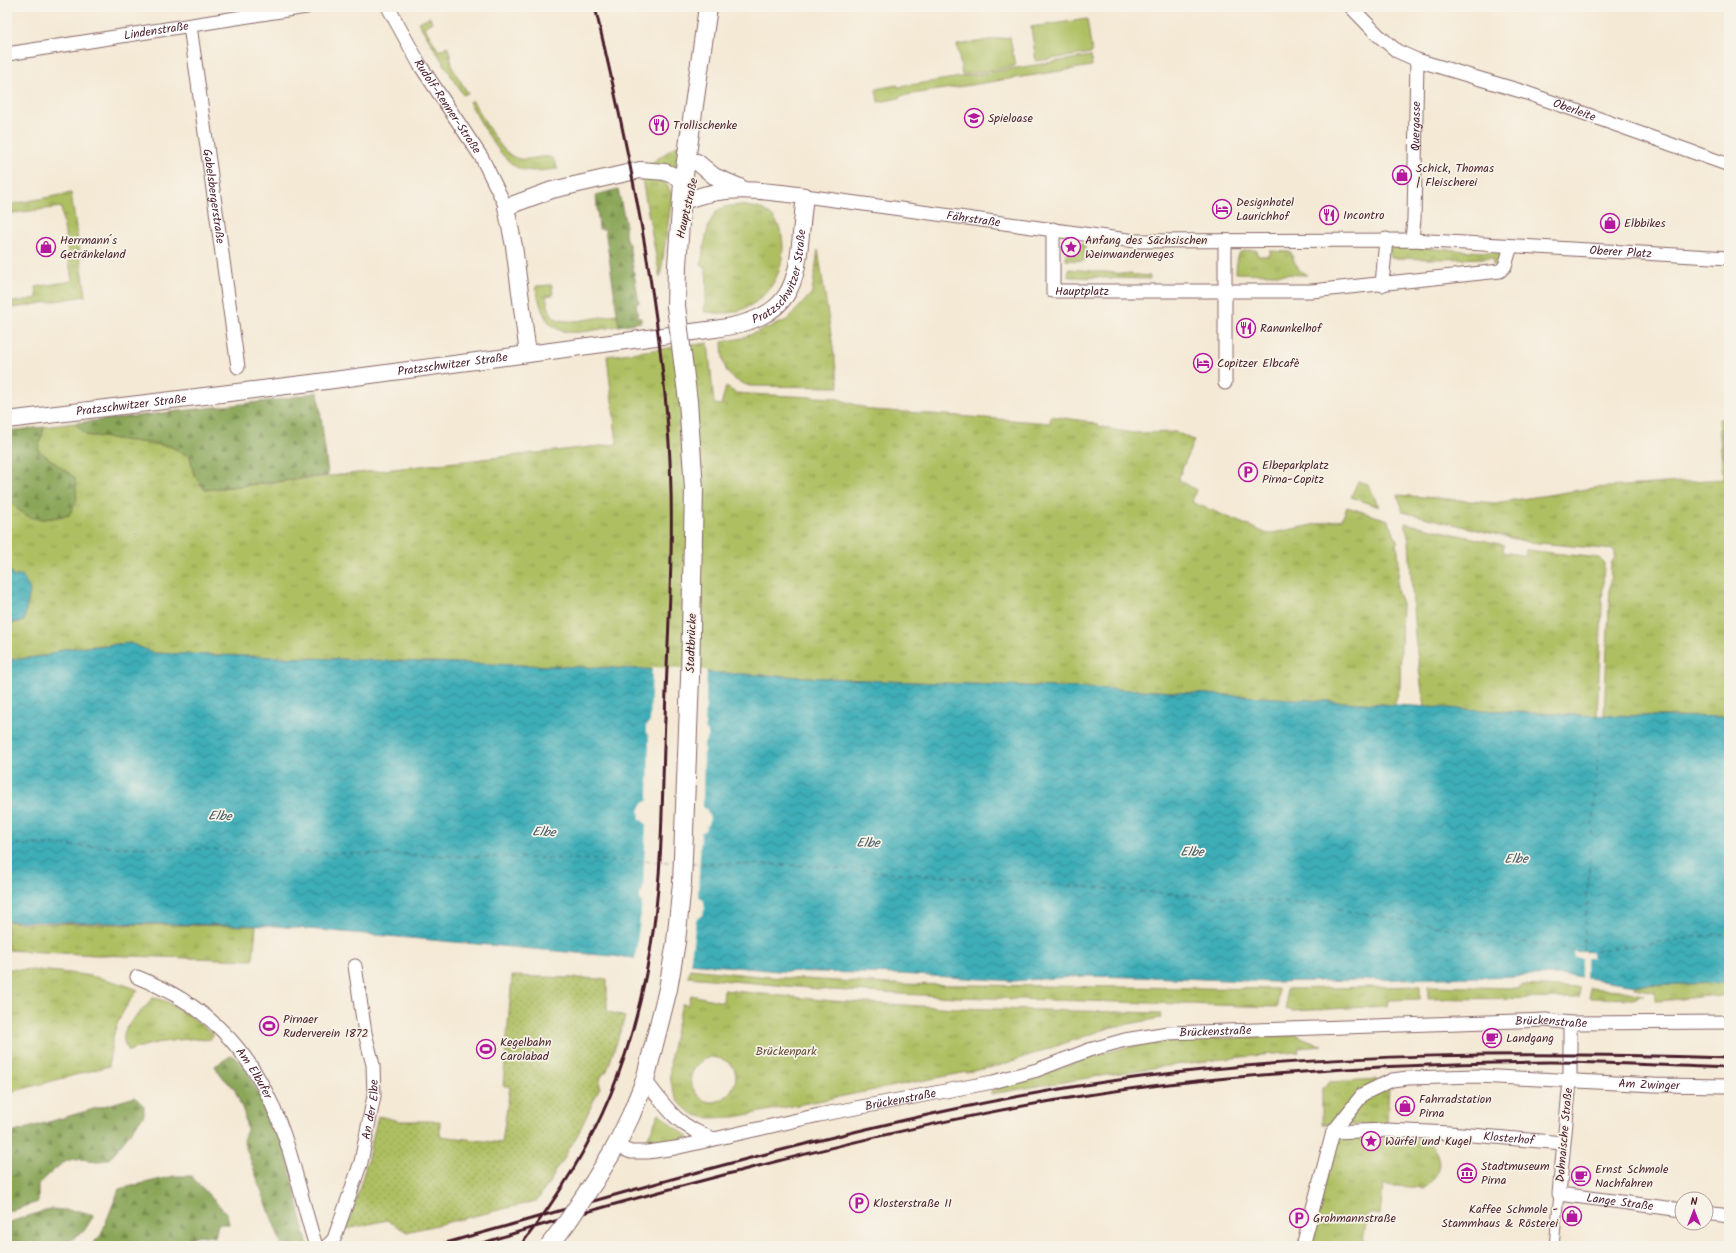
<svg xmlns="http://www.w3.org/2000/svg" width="1736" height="1253" font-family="Kalam,sans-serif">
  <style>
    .grass { fill: url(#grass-tufts); stroke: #7c6f46; fill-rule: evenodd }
    .forest { fill: url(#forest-firs); stroke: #6a6242 }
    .garden { fill: url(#garden-dots); stroke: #7c6f46 }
    .pitch { fill: #aebf62; stroke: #7c6f46 }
    .water { fill: url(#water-waves); stroke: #436671 }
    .pier { fill: #f4e9d5 }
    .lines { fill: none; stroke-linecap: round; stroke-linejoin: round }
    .ferry { stroke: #445863; stroke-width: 1; stroke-dasharray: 5 4; stroke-linecap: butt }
    .pedestrian-casing { stroke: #866666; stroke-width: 11 }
    .minor-casing { stroke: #866666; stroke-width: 15 }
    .tertiary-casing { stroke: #866666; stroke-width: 18 }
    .secondary-casing { stroke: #866666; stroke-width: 20 }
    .pedestrian { stroke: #fff; stroke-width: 9 }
    .minor { stroke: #fff; stroke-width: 13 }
    .tertiary { stroke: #fff; stroke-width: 16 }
    .secondary { stroke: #fff; stroke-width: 18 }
    .rail { stroke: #4a1f2b; stroke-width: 3 }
    .secondary-bridge-casing { stroke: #866666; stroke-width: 20; stroke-linecap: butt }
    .secondary-bridge { stroke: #fff; stroke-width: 18 }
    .labels { text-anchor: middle; stroke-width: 3.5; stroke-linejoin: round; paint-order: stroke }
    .street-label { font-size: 12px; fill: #4a1f2b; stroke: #f7f3e8 }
    .poi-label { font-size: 12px; fill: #4a1f2b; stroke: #f7f3e8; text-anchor: start }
    .park-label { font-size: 12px; fill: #684f3c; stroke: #f7f3e8 }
    .water-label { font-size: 13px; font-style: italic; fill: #445863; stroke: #f7f3e8 }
  </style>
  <defs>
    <pattern id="grass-tufts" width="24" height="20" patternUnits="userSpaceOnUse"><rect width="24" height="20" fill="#aebf62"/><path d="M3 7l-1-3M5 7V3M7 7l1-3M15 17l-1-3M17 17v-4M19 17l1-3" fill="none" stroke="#909b51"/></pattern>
    <pattern id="forest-firs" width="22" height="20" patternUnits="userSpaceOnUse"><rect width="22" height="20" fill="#8aa658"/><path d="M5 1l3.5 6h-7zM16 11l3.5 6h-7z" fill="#738749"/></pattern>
    <pattern id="garden-dots" width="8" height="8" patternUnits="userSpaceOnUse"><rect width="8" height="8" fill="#aebf62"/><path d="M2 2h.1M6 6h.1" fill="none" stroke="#909b51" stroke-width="1.8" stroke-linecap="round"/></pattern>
    <pattern id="water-waves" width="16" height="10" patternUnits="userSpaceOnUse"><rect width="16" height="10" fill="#3cadb7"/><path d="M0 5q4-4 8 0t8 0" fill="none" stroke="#348c95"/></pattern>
  </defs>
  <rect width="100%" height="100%" fill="#f7f3e8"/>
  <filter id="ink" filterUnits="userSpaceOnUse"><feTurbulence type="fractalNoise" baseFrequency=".025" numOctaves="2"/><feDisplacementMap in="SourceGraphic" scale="8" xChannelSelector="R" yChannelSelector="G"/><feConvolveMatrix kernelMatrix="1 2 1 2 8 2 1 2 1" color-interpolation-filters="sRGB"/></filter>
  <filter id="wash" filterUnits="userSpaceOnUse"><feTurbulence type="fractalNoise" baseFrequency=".012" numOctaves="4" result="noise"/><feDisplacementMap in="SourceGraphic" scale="16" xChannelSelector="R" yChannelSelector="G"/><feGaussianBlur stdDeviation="0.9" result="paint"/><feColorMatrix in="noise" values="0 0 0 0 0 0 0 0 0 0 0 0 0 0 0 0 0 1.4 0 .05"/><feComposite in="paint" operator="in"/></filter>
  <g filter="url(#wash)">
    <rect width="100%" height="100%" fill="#f4e9d5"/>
    <path class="grass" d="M 430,17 L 432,22 L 424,27 L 439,51 L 448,46 L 453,69 L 468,93 L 463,95 L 418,22 Z
      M 472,100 C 482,115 500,155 519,159 C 531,161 541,154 553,158 L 558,169 C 547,170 535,172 524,170 C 502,166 480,120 469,102 Z
      M 679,144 L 676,167 L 650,166 L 650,164 Z
      M 648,178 C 662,179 669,183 672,197 L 660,278 L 642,179 Z
      M 71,193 L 86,296 L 7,309 L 7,303 L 37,298 L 36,287 L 72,281 L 61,207 L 7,214 L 7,205 Z
      M 741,205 C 749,207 759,207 765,211 C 789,224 786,264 773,283 C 766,296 749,309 734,312 C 725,314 714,313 704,312 C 705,300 711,271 701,264 C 704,249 707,216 720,209 C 726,205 734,206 741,205 Z
      M 1067,243 L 1085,244 L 1084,261 L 1066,260 Z
      M 1390,246 L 1502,253 C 1501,260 1499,263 1493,265 L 1493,258 L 1430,259 L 1390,258 Z
      M 818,250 L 839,387 L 750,386 C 723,378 723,366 722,342 L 742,338 L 787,320 L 812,293 Z
      M 1250,250 L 1257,250 L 1258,256 L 1270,256 L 1270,251 L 1291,252 C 1294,262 1297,270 1307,275 L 1236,273 L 1237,259 L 1240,252 Z
      M 1069,269 L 1150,276 L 1150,279 L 1068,277 Z
      M 552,285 L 553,295 L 546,296 C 548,303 549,313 555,318 C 566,326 603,316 617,314 L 619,326 C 570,333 546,346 536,286 Z
      M 708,343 L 714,404 L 721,405 L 726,387 L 736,393 L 750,394 L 835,398 L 872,410 L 905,412 L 1050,423 L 1051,416 L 1085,421 L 1109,429 L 1133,433 L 1175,432 L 1194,440 L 1178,479 L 1196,490 L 1192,502 L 1268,534 L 1342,519 L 1347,507 L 1388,520 L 1397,540 L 1399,563 L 1397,590 L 1402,603 L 1400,687 L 1394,705 L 1139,690 L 885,681 L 641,669 L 155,653 L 130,643 L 63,649 L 46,656 L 7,660 L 7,624 L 24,621 L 30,590 L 13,577 L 7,565 L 7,499 C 30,523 37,521 69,515 L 75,478 L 38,450 L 44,427 L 75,423 L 86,435 L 170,446 L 190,456 L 194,475 L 205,490 L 617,444 L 607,356 Z
      M 1719,419 L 1729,419 L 1729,717 L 1604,715 L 1611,564 L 1615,557 L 1615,550 L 1528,542 L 1403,512 L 1398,495 L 1495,503 L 1594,488 L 1723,479 Z
      M 1358,481 L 1369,485 L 1379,507 L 1351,497 Z
      M 1405,523 L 1504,545 L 1503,552 L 1525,556 L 1526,550 L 1599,558 L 1604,563 L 1597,716 L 1424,707 L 1415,637 L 1409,541 Z
      M 7,921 L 18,923 L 256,926 L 253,960 L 96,955 L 7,950 Z
      M 7,969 C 52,971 95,972 138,990 C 117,1018 112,1031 109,1066 L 7,1093 Z
      M 690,969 L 769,977 L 890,984 L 1278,989 L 1278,1007 L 956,997 L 831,990 L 688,977 Z
      M 1729,983 L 1729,995 C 1704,995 1680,1000 1655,1001 L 1655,992 L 1635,988 L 1636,985 Z
      M 1520,985 L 1580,988 L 1579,998 L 1428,999 L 1428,986 L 1519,988 Z
      M 1420,986 L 1420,999 L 1388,1000 L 1387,1006 L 1292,1011 L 1286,1009 L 1286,989 Z
      M 1590,988 L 1618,990 L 1644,995 L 1633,999 L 1590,998 Z
      M 724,990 L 832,1001 L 956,1008 L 1160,1013 L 1161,1018 L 1112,1027 L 998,1066 L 735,1117 C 723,1117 707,1120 696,1115 C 653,1096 675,1037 682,1004 L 688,1005 L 691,995 L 723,1002 ZM 710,1057 C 766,1061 717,1129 694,1090 C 685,1076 696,1062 710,1057 Z
      M 152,998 C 173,999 198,1023 214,1035 L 211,1039 C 203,1041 196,1038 189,1039 C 168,1041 149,1043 129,1051 C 111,1028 143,1015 152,998 Z
      M 1296,1035 L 1323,1046 L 1298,1048 L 1299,1052 C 1195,1059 1093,1077 991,1094 L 991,1090 L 1036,1078 L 1089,1057 L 1123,1048 L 1168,1041 Z
      M 1377,1079 L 1335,1124 L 1322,1124 L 1322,1088 L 1329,1082 Z
      M 1389,1086 L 1387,1124 L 1345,1125 L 1366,1098 Z
      M 659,1113 L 673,1126 L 689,1137 L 665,1143 L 645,1144 Z
      M 1364,1136 L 1417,1138 C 1444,1146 1446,1174 1423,1188 L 1383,1185 L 1380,1215 L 1368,1213 L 1362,1246 L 1309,1246 L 1336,1138 Z"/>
    <path class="forest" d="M 618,189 L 626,226 C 624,233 625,239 629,244 L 639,303 L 636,303 L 638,318 L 641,318 L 641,322 L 619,326 L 605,229 L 599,229 L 596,195 Z
      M 318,392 L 328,475 L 205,490 L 194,475 L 190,456 L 169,446 L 86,435 L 75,423 L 277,400 Z
      M 44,427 L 38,450 L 75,478 L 77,501 L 69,515 C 37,521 30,523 7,499 L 7,431 Z
      M 232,1055 L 245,1067 L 284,1144 L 308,1246 L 282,1246 L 243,1140 L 247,1130 L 244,1113 L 234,1088 L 221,1076 L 215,1066 Z
      M 135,1097 L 144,1106 L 144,1115 L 110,1158 C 99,1164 89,1159 76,1159 C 62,1159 48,1176 38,1185 L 38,1202 L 7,1212 L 7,1134 Z
      M 174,1176 L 191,1176 L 227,1214 L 229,1224 L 218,1224 L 215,1237 L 199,1235 L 183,1241 L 182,1246 L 90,1246 L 101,1235 L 119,1189 Z
      M 50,1209 L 80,1211 L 94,1215 L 84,1231 L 63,1246 L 7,1246 L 7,1223 Z"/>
    <path class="garden" d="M 512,976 L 607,979 L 607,1011 L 625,1017 L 607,1071 C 601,1075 599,1080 600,1087 L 578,1134 L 561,1163 L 554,1171 L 554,1175 L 537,1201 L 407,1232 L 387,1220 L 347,1229 L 366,1166 L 378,1116 L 400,1121 L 440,1121 L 440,1136 L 502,1143 L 510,1086 L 503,1086 Z"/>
    <path class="pitch" d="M 1087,19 L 1092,53 L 1036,61 L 1031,27 Z
      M 1010,37 L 1015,66 L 962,75 L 957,45 Z
      M 1091,56 L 1092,66 L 900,96 L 900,98 L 878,102 L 876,89 L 897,85 L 898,87 Z"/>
    <path class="water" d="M 7,565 L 13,577 L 22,575 L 30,590 L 24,621 L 7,624 Z
      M 130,643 L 155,653 L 641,669 L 885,681 L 1139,690 L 1567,715 L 1729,717 L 1729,983 L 1636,985 L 1567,975 L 1271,982 L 1180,978 L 1086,976 L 1013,981 L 899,974 L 779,971 L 275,926 L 7,921 L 7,660 L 46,656 L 63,649 Z"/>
    <path class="pier" d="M 652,667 L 707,670 L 705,728 L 708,733 L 708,738 L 704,743 L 703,807 L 707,810 L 710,819 L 706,829 L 701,833 L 698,895 L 704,901 L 705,909 L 702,915 L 696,920 L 690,965 L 635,960 L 642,903 L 640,899 L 640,894 L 643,890 L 646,824 L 640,819 L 639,811 L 642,804 L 648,800 L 649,737 L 646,732 L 646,726 L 650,722 Z
      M 1574,952 L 1592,952 L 1592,958 L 1586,958 L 1586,980 L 1581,979 L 1581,958 L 1574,958 Z"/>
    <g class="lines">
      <path class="ferry" d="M 7,844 L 674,862
        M 691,863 L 792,865 L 1310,904 L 1583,952 L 1729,933
        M 1583,952 L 1600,729"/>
    </g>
  </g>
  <g filter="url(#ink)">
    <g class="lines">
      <g class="pedestrian-casing">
        <path id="pedestrian" d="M 1554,1246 L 1559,1194"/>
      </g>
      <g class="minor-casing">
        <g id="minor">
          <path id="s1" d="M 388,7 L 420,65 L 482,158 L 506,207"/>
          <path id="s2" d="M 1351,7 L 1378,35 L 1397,51 L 1417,60 L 1524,92 L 1729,165"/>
          <path id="s3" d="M 190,26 L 238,367"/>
          <path id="s4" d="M 7,54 L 306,7"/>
          <path id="s5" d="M 805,196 L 1135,241 L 1412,240 L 1729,258"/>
          <path id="s6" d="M 1053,229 L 1053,291 L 1312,291 L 1500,271 L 1505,266 L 1511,246"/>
          <path id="s7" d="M 1412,240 L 1414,219 L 1417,60"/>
          <path d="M 1225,241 L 1225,383"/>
          <path d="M 1382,285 L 1386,239"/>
          <path id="s8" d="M 137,977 C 214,1007 259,1059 285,1138 C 297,1173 304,1210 316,1246"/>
          <path id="s9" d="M 1570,1023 L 1570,1081 L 1559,1194 L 1682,1210"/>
          <path d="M 645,1080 C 668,1110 677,1126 714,1139"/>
          <path id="s10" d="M 1333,1132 L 1387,1130 L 1450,1133 L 1563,1143"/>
          <path id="s11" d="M 616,1146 L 631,1152 L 648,1152 L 675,1148 L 819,1115 L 993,1082 L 1037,1070 L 1089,1050 L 1125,1040 L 1168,1033 L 1546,1020 L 1570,1023 L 1729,1022"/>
          <path d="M 1706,1213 L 1729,1216"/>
          <path id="s12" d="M 327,1246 L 334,1239 L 361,1162 L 374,1096 L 373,1065 L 365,1033 L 355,966"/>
          <path id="s13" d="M 1303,1246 L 1333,1132 L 1363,1094 L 1392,1080 L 1408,1078 L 1478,1076 L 1654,1085 L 1729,1086"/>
        </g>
      </g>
      <g class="tertiary-casing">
        <g id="tertiary">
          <path d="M 697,162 L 714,176 L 740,187"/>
          <path d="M 528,354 L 514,246 L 506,207 L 552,190 L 640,170 L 665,172 L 677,177 L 683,182"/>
          <path id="s14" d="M 7,420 L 311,383 L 715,329 C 808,316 795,271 805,196 C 764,191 730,185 690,199"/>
        </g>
      </g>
      <g class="secondary-casing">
        <path id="secondary" d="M 676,306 L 677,265 L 683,182 L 708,7
          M 594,1182 L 616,1146 L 631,1115 L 645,1080 L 668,989 L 676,942 L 682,883 L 690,678"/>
      </g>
      <use href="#pedestrian" class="pedestrian"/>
      <use href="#minor" class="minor"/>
      <use href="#tertiary" class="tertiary"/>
      <use href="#secondary" class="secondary"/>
      <path class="rail" d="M 435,1246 C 462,1238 490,1231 517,1223 C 600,1199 683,1175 766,1154 C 890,1122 1015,1093 1141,1077 C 1336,1052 1533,1052 1729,1058
        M 473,1246 C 564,1217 657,1192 751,1168 C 897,1130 1046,1096 1197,1081 C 1314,1069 1432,1063 1549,1062 C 1609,1062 1669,1066 1729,1068
        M 520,1246 C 599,1146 637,1051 654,925 C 663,857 662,787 665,719 C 668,628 675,535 669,443 C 659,296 629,150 595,7"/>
      <g class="secondary-bridge-casing">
        <path id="secondary-bridge" d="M 676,306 L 688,401 L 694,489 L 690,678
          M 549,1246 L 568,1221 L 594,1182"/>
      </g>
      <use href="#secondary-bridge" class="secondary-bridge"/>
    </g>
  </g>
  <defs>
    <g id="school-ring" transform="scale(1)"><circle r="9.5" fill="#f7f3e8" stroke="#b5179e" stroke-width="1.5"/><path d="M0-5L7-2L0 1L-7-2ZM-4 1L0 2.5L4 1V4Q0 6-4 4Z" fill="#b5179e"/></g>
    <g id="restaurant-ring" transform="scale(1)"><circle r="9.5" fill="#f7f3e8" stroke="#b5179e" stroke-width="1.5"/><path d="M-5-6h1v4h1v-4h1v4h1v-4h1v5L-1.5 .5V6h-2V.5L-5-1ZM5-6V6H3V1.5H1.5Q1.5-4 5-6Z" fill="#b5179e"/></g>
    <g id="shop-ring" transform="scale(1)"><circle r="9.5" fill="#f7f3e8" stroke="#b5179e" stroke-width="1.5"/><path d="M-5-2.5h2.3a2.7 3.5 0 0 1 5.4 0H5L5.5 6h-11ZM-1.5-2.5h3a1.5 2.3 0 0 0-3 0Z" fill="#b5179e"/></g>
    <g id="hotel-ring" transform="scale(1)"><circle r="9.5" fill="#f7f3e8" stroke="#b5179e" stroke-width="1.5"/><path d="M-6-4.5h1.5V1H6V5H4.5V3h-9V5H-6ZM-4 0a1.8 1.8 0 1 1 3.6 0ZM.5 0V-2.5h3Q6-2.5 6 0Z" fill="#b5179e"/></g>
    <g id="sight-ring" transform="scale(1)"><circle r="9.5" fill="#f7f3e8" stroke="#b5179e" stroke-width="1.5"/><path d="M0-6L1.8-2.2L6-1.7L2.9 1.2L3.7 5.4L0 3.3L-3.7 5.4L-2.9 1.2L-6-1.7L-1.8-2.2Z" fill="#b5179e"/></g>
    <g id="parking-ring" transform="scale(1)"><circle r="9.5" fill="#f7f3e8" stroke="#b5179e" stroke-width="1.5"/><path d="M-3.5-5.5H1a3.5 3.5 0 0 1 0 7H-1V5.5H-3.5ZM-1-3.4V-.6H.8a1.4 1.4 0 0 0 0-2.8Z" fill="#b5179e"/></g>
    <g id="stadium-ring" transform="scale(1)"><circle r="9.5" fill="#f7f3e8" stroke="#b5179e" stroke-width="1.5"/><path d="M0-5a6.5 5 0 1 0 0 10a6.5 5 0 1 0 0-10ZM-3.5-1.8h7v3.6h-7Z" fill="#b5179e"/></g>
    <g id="cafe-ring" transform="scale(1)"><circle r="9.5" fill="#f7f3e8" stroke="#b5179e" stroke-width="1.5"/><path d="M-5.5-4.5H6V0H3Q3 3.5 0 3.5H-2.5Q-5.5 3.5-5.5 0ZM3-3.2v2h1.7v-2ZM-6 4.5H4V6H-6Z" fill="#b5179e"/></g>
    <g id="museum-ring" transform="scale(1)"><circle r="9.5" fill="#f7f3e8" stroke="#b5179e" stroke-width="1.5"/><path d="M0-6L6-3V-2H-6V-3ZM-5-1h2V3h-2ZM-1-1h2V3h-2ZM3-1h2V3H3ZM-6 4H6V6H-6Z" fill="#b5179e"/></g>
  </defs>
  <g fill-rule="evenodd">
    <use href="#school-ring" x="974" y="118"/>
    <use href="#restaurant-ring" x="659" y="125"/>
    <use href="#shop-ring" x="1402" y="175"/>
    <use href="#hotel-ring" x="1222" y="209"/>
    <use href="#restaurant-ring" x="1329" y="215"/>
    <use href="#shop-ring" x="1610" y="223"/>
    <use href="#shop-ring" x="46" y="247"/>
    <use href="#sight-ring" x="1071" y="247"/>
    <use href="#restaurant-ring" x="1246" y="328"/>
    <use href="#hotel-ring" x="1203" y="363"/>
    <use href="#parking-ring" x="1248" y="472"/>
    <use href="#stadium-ring" x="269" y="1026"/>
    <use href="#cafe-ring" x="1492" y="1038"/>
    <use href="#stadium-ring" x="486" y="1049"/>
    <use href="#shop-ring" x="1405" y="1106"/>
    <use href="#sight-ring" x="1371" y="1141"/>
    <use href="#museum-ring" x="1467" y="1173"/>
    <use href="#cafe-ring" x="1581" y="1176"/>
    <use href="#parking-ring" x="859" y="1203"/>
    <use href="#shop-ring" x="1572" y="1216"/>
    <use href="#parking-ring" x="1299" y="1218"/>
  </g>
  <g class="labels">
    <g class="street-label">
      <text dy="4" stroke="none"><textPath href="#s4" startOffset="151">Lindenstraße</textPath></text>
      <text dy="4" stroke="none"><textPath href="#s1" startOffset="116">Rudolf-Renner-Straße</textPath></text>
      <text dy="4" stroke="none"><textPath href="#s2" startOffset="251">Oberleite</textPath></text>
      <text dy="4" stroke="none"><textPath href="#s7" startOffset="114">Quergasse</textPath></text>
      <text dy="4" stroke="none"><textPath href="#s3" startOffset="172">Gabelsbergerstraße</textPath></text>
      <text transform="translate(687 208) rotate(-77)" y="4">Hauptstraße</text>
      <text dy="4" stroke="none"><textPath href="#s5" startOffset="170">Fährstraße</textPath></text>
      <text dy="4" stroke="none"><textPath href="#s5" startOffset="819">Oberer Platz</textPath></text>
      <text dy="4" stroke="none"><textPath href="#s14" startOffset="808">Pratzschwitzer Straße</textPath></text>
      <text dy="4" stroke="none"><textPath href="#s6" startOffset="91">Hauptplatz</textPath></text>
      <text dy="4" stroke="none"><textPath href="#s14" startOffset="449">Pratzschwitzer Straße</textPath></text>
      <text dy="4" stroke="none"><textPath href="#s14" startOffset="125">Pratzschwitzer Straße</textPath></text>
      <text transform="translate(691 643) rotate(-88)" y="4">Stadtbrücke</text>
      <text dy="4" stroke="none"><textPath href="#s11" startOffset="951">Brückenstraße</textPath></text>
      <text dy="4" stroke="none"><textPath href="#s11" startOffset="615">Brückenstraße</textPath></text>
      <text dy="4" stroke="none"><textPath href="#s8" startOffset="155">Am Elbufer</textPath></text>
      <text dy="4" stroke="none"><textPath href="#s13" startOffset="456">Am Zwinger</textPath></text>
      <text dy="4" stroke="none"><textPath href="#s11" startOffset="291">Brückenstraße</textPath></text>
      <text dy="4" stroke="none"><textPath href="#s12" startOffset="145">An der Elbe</textPath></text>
      <text transform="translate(1564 1135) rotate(-85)" y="4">Dohnaische Straße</text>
      <text dy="4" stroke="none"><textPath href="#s10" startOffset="176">Klosterhof</textPath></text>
      <text dy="4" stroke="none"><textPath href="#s9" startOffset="233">Lange Straße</textPath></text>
    </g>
    <g class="poi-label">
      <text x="988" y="122">Spieloase</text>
      <text x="673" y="129">Trollischenke</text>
      <text x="1416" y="172">Schick, Thomas<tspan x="1416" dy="14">| Fleischerei</tspan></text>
      <text x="1236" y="206">Designhotel<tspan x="1236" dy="14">Laurichhof</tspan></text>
      <text x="1343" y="219">Incontro</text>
      <text x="1624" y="227">Elbbikes</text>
      <text x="60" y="244">Herrmann´s<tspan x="60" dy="14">Getränkeland</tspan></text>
      <text x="1085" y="244">Anfang des Sächsischen<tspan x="1085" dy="14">Weinwanderweges</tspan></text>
      <text x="1260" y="332">Ranunkelhof</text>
      <text x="1217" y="367">Copitzer Elbcafè</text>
      <text x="1262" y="469">Elbeparkplatz<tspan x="1262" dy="14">Pirna-Copitz</tspan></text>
      <text x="283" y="1023">Pirnaer<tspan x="283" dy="14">Ruderverein 1872</tspan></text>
      <text x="1506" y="1042">Landgang</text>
      <text x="500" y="1046">Kegelbahn<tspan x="500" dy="14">Carolabad</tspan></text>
      <text x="1419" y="1103">Fahrradstation<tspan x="1419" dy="14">Pirna</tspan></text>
      <text x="1385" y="1145">Würfel und Kugel</text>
      <text x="1481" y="1170">Stadtmuseum<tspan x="1481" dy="14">Pirna</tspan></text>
      <text x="1595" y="1173">Ernst Schmole<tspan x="1595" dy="14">Nachfahren</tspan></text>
      <text x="873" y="1207">Klosterstraße II</text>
      <text x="1558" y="1213" text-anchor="end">Kaffee Schmole -<tspan x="1558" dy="14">Stammhaus &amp; Rösterei</tspan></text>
      <text x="1313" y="1222">Grohmannstraße</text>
    </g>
    <g class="park-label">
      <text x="786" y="1055">Brückenpark</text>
    </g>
    <g class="water-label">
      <text transform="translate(220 815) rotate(3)" y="5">Elbe</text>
      <text transform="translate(544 831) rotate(3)" y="5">Elbe</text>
      <text transform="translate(868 842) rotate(1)" y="5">Elbe</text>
      <text transform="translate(1192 851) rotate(1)" y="5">Elbe</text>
      <text x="1516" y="863">Elbe</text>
    </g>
  </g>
  <rect width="1736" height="1253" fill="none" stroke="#f7f3e8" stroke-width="24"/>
  <g transform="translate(1694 1211)"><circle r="19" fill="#f7f3e8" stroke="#b29e9c"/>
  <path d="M0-3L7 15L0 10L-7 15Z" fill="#b5179e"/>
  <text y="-6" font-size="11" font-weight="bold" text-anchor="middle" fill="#4a1f2b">N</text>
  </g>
</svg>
